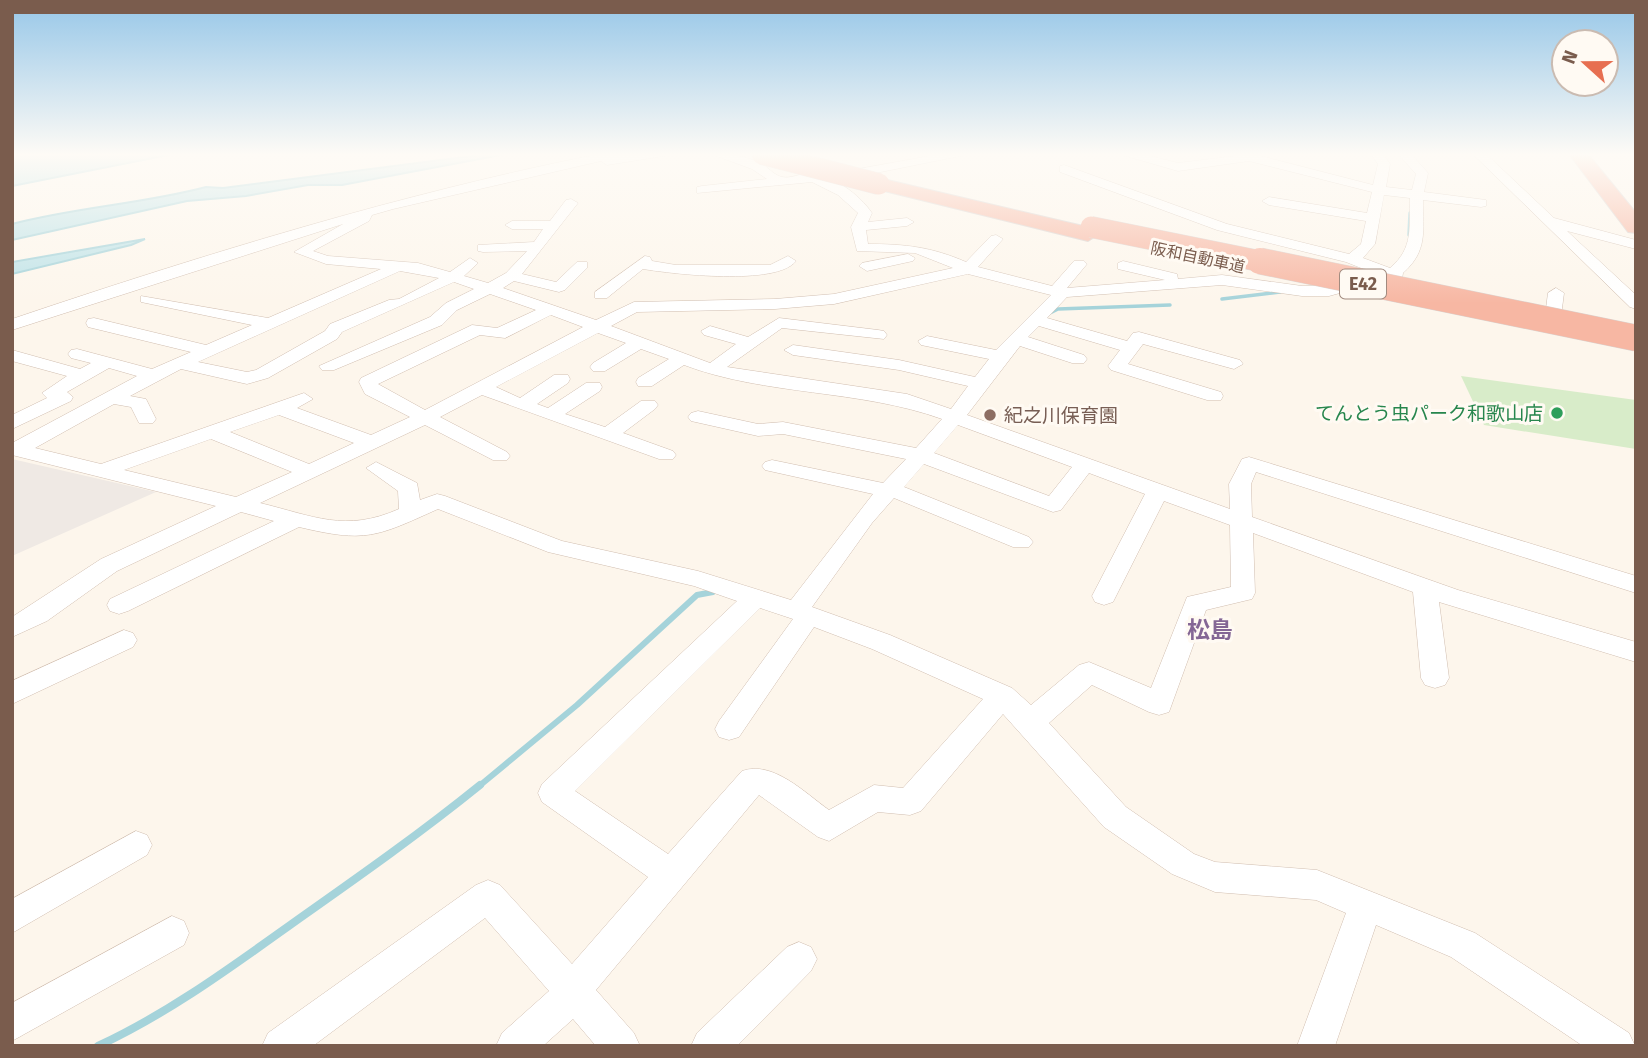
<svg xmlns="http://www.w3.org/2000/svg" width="1648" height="1058" font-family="'Fira Sans','Noto Sans JP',sans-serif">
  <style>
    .industrial { fill: #efe9e4 }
    .green { fill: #d8ecc9 }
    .water { fill: #bfe3e8; stroke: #a5d3da; stroke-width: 2 }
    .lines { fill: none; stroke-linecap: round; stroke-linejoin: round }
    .stream-far2 { stroke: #a5d3da; stroke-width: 3.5 }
    .stream-far1 { stroke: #a5d3da; stroke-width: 6 }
    .stream { stroke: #a5d3da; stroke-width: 8 }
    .minor-casing { stroke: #d1beb0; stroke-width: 1 }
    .highway-casing { stroke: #dad1cd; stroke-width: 2 }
    .minor { fill: #fff; fill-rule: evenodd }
    .highway { fill: #f7b7a3; fill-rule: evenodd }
    .highway-bridge-far1-casing { stroke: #dad1cd; stroke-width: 22; stroke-linecap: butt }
    .highway-bridge-casing { stroke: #dad1cd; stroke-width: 27; stroke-linecap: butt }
    .highway-bridge-far1 { stroke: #f7b7a3; stroke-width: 21 }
    .highway-bridge { stroke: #f7b7a3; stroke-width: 26 }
    .leisure-dot { fill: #2e9e5b; stroke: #fffaf3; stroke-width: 2.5 }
    .education-dot { fill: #8d6e63; stroke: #fffaf3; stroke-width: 2.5 }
    .labels { text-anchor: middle; stroke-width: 6; stroke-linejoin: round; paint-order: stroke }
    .far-street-label { font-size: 16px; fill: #7a5c4d; stroke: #fffaf3 }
    .shield { fill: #fffaf3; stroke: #a28b7f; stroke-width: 2 }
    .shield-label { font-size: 18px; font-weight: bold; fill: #7a5c4d }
    .leisure-label { font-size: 19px; fill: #27864d; stroke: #fffaf3; text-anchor: end }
    .education-label { font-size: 19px; fill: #785e54; stroke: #fffaf3; text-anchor: start }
    .quarter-label { font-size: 23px; font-weight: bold; fill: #846695; stroke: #fffaf3 }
  </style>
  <rect width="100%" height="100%" fill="#fdf6ec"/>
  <path class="industrial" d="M 12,459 L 156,492 L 12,556 Z"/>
  <path class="green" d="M 1461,376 L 1636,400 L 1636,449 L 1484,425 Z"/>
  <path class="water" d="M 12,154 L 173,154 L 12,186 Z
    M 487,154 L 506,154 L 342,185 L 308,185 L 246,196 L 187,201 L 12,240 L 12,224 C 76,207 142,204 206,187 L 223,188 Z
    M 145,239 L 131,245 L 12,274 L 12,262 Z"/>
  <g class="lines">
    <path class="stream-far2" d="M 1409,235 L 1410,213
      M 1222,299 L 1280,292
      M 1048,314 L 1058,309 L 1170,305"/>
    <path class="stream-far1" d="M 478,787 L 577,705 L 697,595 L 713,592"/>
    <path class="stream" d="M 98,1046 C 171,1012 234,965 300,918 C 361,875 422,832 480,785"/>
    <g class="minor-casing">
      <path id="minor" d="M 599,154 L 676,154 L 607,165 L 601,161 L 393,209 L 372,215 L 369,221 L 313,251 L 328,256 L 418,263 L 450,272 L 470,258 L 478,263 L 464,276 L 488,283 L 506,273 L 527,251 L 483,252 L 478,251 L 478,245 L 534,242 L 543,229 L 512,229 L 505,225 L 512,221 L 550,221 L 566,200 L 571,199 L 578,203 L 522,274 L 556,282 L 577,262 L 587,262 L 587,268 L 565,290 L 559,292 L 514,281 L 503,288 L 596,320 L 634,302 L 775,299 L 834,294 L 953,268 L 915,253 L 857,251 L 851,227 L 858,213 L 838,195 L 812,182 L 697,193 L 697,187 L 702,186 L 767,179 L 752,169 L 711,154 C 729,154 748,156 764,165 C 769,169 776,176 782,177 C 790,179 801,173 809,174 C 833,175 859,194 872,213 L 868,222 L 907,218 L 914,222 L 907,226 L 866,230 L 868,244 C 905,244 932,247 966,262 L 991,236 L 996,235 L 1003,239 L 978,267 L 1052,286 L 1074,261 L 1084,261 L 1087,264 L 1067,288 L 1165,280 L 1118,269 L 1118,263 L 1123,261 L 1177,274 L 1178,279 L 1222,275 L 1302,286 L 1329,286 L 1376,274 L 1346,262 L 1217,230 L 1060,172 L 1060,166 L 1064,165 L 1227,224 L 1349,254 L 1361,244 L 1366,221 L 1269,205 L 1262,201 L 1269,197 L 1367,213 L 1372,192 L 1249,161 L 1178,171 L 1119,154 L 1142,154 L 1178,163 L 1253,154 L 1373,185 L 1378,164 L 1371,154 L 1383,154 L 1390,164 L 1386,187 L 1412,190 L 1416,174 L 1400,156 L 1411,154 L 1428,173 L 1424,192 L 1486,200 L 1486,206 L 1481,207 L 1423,200 C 1423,231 1428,251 1403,273 L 1402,279 L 1391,279 L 1329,296 L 1302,296 L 1222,285 L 1067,297 L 1047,318 L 1127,341 L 1133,333 L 1139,332 L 1240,360 L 1243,364 L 1234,369 L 1143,344 L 1128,364 L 1221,392 L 1223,396 L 1221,400 L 1207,400 L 1111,370 L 1108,366 L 1120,350 L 1039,326 L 1028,337 L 1084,355 L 1087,359 L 1084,363 L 1072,363 L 1020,346 L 967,415 L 1230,509 L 1229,484 L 1242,459 L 1249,457 L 1636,576 L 1636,593 L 1256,472 L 1251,484 L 1252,517 L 1458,590 L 1636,642 L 1636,662 L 1439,602 L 1449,678 L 1445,685 L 1435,688 L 1425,685 L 1421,678 L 1413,592 L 1253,533 L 1255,593 L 1252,599 L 1206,610 L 1169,712 L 1159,715 L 1149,712 L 1092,685 L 1049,723 L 1126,807 L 1194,854 L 1215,862 L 1317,870 L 1475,933 L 1629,1033 L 1635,1046 L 1583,1046 L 1451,957 L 1376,925 L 1335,1046 L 1297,1046 L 1346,913 L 1316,900 L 1215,892 L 1172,874 L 1104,827 L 1003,714 L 921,811 L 910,815 L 878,812 L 829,841 L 818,837 L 759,795 L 596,990 L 634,1033 L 640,1046 L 596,1046 L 573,1019 L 543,1046 L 496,1046 L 502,1033 L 549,991 L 485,918 L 313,1046 L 262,1046 L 268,1033 L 476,885 L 488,880 L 500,885 L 572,964 L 648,877 L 542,802 L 538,793 L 542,784 L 737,601 L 694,586 L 548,552 L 438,509 C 376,537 366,543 299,527 L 128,611 L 119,614 L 110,611 L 107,605 L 110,599 L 274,521 L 241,512 L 117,571 L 47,621 L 12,637 L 12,617 L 101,559 L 216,506 L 12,455 L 12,443 L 137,376 L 109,368 L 67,392 L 73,397 L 71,401 L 12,429 L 12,415 L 47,398 L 42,393 L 67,376 L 12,361 L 12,350 L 80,369 L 91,363 L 71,358 L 68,354 L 71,350 L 77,349 L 152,369 L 191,352 L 88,327 L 86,323 L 88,319 L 94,318 L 206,345 L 252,325 L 141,302 L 141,296 L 268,318 L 381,269 L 326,264 L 294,252 L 343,224 L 12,330 L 12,319 C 205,254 399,194 599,154 ZM 1384,195 L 1410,198 C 1409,227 1414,248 1390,268 L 1363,258 L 1375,244 ZM 400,271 L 439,278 L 399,299 L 389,300 L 330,324 L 325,331 L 256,370 L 247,372 L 198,362 ZM 968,274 L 1051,295 L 996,350 L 927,336 L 918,341 L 921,345 L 989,359 L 975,377 L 899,360 L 793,345 L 784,350 L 793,355 L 899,370 L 968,386 L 951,409 L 907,394 L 727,367 L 782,328 L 884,339 L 887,335 L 884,331 L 878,330 L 779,318 L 748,337 L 710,326 L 701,331 L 704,335 L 736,344 L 710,363 L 611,326 L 637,312 L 775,309 L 834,304 ZM 454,282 L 474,289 L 446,303 L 430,317 L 319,366 L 322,370 L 334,370 L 442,325 L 457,310 L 490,294 L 536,310 L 497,328 L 472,325 L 361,378 L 359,382 L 365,394 L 410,417 L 371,435 L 297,408 L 313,399 L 304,393 L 101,464 L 35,448 L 114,404 L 131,407 L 139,423 L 153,423 L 156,419 L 146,399 L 130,396 L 181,369 L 247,384 L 268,378 L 337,339 L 342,332 ZM 551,315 L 583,327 L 425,410 L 378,384 L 480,335 L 505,338 ZM 598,333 L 626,343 L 593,363 L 590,367 L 593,371 L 605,371 L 641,349 L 669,359 L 638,378 L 636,382 L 638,386 L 652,386 L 684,365 C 766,396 859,389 942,419 L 916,448 L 783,422 L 758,424 L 698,411 L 691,413 L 688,417 L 691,421 L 758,436 L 783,434 L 906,459 L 883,483 L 772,460 L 765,462 L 762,466 L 765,470 L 873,494 L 791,600 L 698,571 L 562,541 L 445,496 L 437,494 L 420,500 L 417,483 L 376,462 L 366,468 L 398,491 L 399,509 C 345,533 314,516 260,503 L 425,425 L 493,460 L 507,460 L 510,456 L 507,452 L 440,417 L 482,395 L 659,459 L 673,459 L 676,455 L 673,451 L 623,433 L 655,409 L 658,405 L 655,401 L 641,401 L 605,427 L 565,414 L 600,391 L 602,387 L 600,383 L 586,383 L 548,408 L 537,404 L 568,383 L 570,379 L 568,375 L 554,375 L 520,398 L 496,387 ZM 279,415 L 354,443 L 309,464 L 230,432 ZM 958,425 L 1072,467 L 1049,496 L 934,453 ZM 211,439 L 292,472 L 236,497 L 124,470 ZM 924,464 L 1053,512 L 1061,510 L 1089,473 L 1145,494 L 1092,596 L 1095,602 L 1104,605 L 1113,602 L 1164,501 L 1230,525 L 1231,587 L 1187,597 L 1151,688 L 1089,662 L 1079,665 L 1031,705 L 1012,688 L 890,635 L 812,607 L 872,523 L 894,498 L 1013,547 L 1029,547 L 1033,542 L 1029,537 L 904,487 ZM 760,608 L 793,619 L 719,721 L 715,729 L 719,737 L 729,740 L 739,737 L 814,627 L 872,649 L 983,699 L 903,788 L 874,785 L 829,810 C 805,793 773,760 742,771 L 668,854 L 575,791 Z
        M 941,154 L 970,154 L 836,181 L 830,177 L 836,173 Z
        M 1473,154 L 1486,154 L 1554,218 L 1636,240 L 1636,249 L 1567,231 L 1636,295 L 1636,309 L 1630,307 Z
        M 908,254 L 915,258 L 913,261 L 867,271 L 859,266 L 862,263 Z
        M 645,256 L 650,257 L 652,261 L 676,265 L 770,265 L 788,256 L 796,261 C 777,286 673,274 643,269 L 607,298 L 595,298 L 595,292 Z
        M 1556,288 L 1564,293 L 1561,316 L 1553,321 L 1545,316 L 1548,293 Z
        M 124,630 L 133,633 L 137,640 L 133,647 L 12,704 L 12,681 Z
        M 136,831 L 147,835 L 152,845 L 147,855 L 12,933 L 12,899 Z
        M 172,916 L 184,921 L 189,933 L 184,945 L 12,1041 L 12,1003 Z
        M 799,942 L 811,947 L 817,959 L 811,971 L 737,1046 L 691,1046 L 697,1033 L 787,947 Z"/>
    </g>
    <g class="highway-casing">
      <path id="highway" d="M 1569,154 L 1588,154 L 1636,213 L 1636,233 L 1628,232 Z
        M 879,178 L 1096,229 L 1099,234 L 1088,241 L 872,188 L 869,184 Z"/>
    </g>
    <use href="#minor" class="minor"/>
    <use href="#highway" class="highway"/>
    <g class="highway-bridge-far1-casing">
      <path id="highway-bridge-far1" d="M 762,154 L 879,184
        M 1091,227 L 1269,263"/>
    </g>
    <g class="highway-bridge-casing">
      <path id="highway-bridge" d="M 1260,261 L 1636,338"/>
    </g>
    <use href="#highway-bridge-far1" class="highway-bridge-far1"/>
    <use href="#highway-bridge" class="highway-bridge"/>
  </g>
  <linearGradient id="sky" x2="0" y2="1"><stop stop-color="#97c7e8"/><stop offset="0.51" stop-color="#fefbf6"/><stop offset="1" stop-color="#fefbf6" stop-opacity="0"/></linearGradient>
  <rect width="1648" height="303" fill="url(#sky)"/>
  <circle class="leisure-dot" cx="1557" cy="413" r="7"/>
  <circle class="education-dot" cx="990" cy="415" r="7"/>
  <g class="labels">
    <g class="far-street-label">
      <text transform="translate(1198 257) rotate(12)" y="6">阪和自動車道</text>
    </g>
    <rect class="shield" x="1340" y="269.5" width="46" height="29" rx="5"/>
    <g class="shield-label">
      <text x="1363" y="290">E42</text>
    </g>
    <g class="leisure-label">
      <text x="1543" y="420">てんとう虫パーク和歌山店</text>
    </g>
    <g class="education-label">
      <text x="1004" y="422">紀之川保育園</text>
    </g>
    <g class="quarter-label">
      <text x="1210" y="638">松島</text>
    </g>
  </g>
  <rect width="1648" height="1058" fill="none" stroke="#7a5c4d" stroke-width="28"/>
  <g transform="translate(1585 63) rotate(291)"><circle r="33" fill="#fffaf3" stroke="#cabbb1" stroke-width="2"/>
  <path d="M0-5L12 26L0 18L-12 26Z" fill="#e76f51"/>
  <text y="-10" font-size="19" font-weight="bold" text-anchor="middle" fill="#7a5c4d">N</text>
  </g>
</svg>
